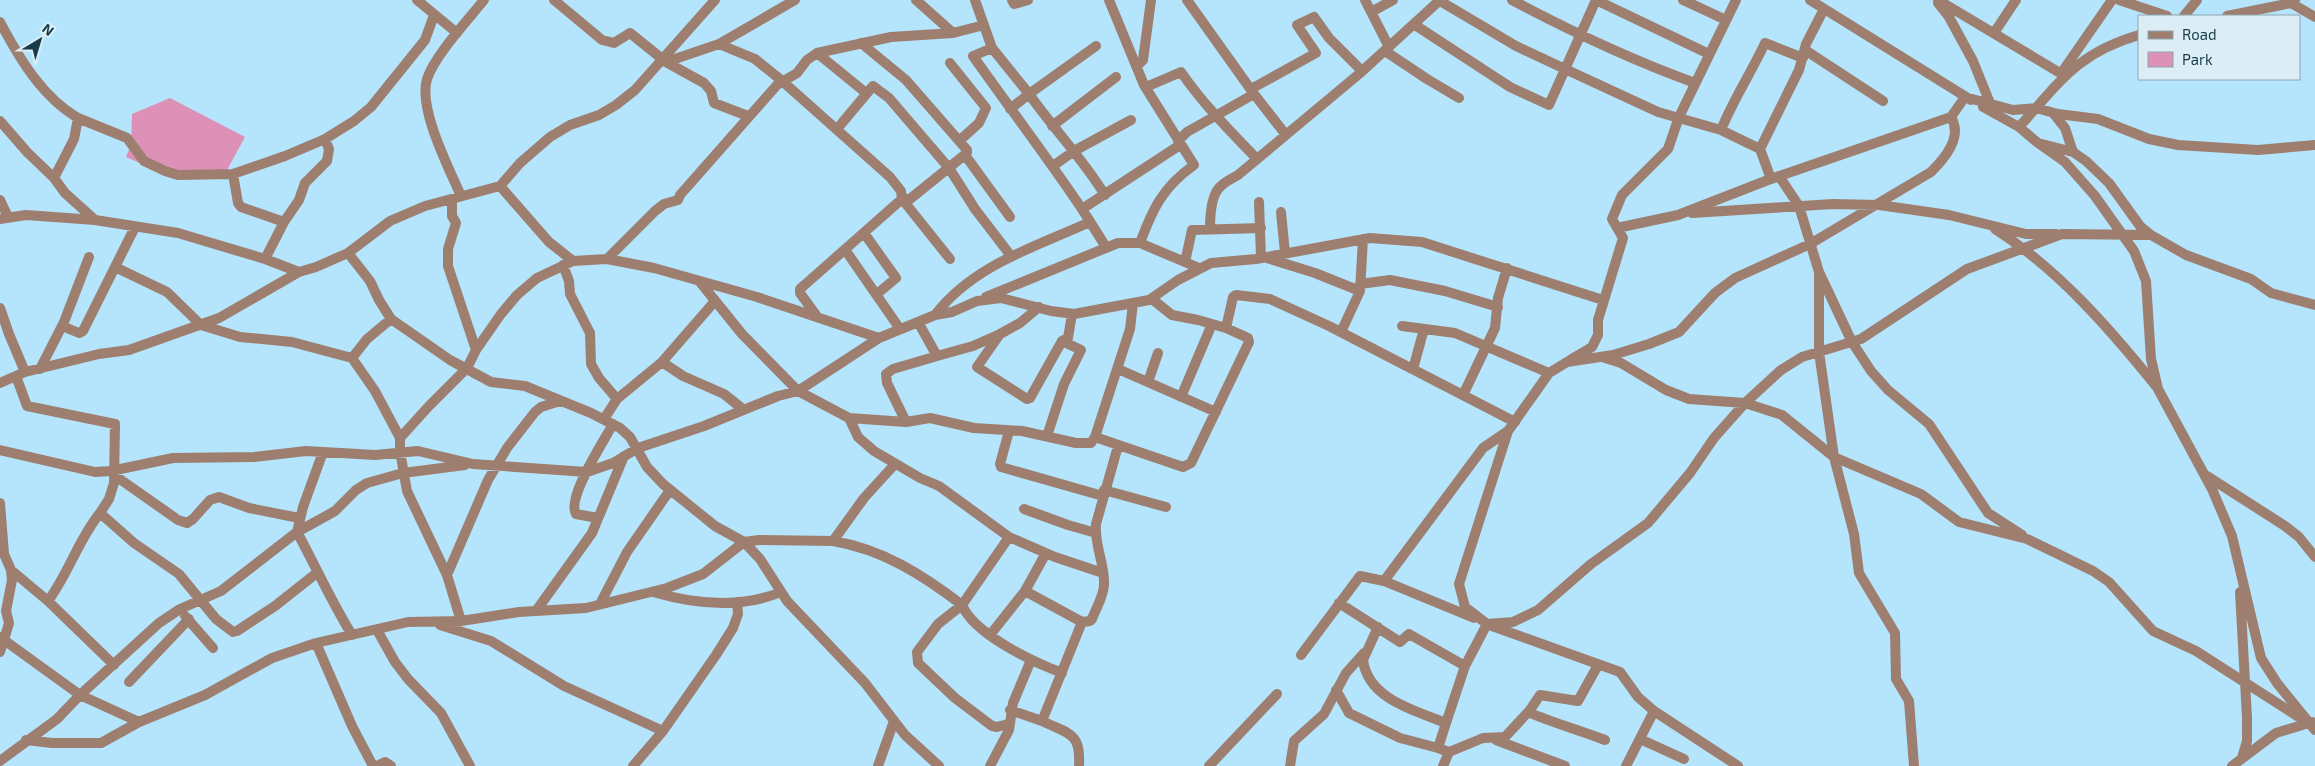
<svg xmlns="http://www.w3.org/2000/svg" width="2315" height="766" font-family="'Exo 2',sans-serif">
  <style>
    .green { fill: #dd91b6 }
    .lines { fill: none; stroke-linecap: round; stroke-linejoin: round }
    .minor { stroke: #9e7f6f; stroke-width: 10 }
  </style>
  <rect width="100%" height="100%" fill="#b4e5fd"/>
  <path class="green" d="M 170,98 L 245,137 L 226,172 L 167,175 L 126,157 L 131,145 L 132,114 Z"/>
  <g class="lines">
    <path class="minor" d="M 417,0 L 457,33
      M 554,0 L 602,40 L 614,43 L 630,33 L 666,62 L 719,44 L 795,0
      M 916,0 L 953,33
      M 975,0 L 992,48 L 1029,94 L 1096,46
      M 1012,0 L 1014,4 L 1028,0
      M 1109,0 L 1144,85 L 1194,165 C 1163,187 1153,208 1140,243
      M 1187,0 L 1254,94 L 1286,135
      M 1365,0 L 1389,47
      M 1512,0 C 1572,32 1632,60 1695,83
      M 1596,0 L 1709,54
      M 1683,0 L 1726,20
      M 1810,0 L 1971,100
      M 1938,0 L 2065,76
      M 2119,0 L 2167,16
      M 1440,1 L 1516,46 L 1565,69 L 1658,112 L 1721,130 L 1760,149 L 1799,70 L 1806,44 L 1824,9
      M 1938,3 L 1949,17 L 1973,61 L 1992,108
      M 2291,3 L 2315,17
      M 1371,12 L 1393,0
      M 2184,16 L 2197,0
      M 2227,16 L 2291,3 L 2295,0
      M 0,22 C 19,58 42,97 78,118 L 74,139 L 54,178
      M 1415,25 L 1510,87 L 1549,105 L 1596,0
      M 1994,33 L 2016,0
      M 719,44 L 755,59 L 781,80 L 890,177 L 901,191 L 902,199 L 950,259
      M 992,48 L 973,56 C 1009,107 1047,157 1082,209
      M 1805,50 L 1883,101
      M 1385,51 L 1427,79 L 1459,98
      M 817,53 L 866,93
      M 666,62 L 704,83 L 711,91 L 714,103 L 748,116
      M 950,63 L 986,108 L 979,123 L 959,141
      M 1137,66 L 1143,60 L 1151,0
      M 2062,72 L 2112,0
      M 1146,87 L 1181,72 C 1203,104 1230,131 1257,159
      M 1251,89 L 1316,53 L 1297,25 L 1314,17 L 1329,38 L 1362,71
      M 1983,107 L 2019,127 L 2038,143 L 2073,152
      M 1010,109 L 1029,94 C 1053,128 1083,159 1105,195
      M 2053,113 L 2065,128 L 2073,152 L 2086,161 L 2109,183 L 2140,226 L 2151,235 L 2186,255 L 2251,279 L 2271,293 L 2315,305
      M 78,118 L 127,138 L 144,161 L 165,171 L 178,175 L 233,174 L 285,156 L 325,139 L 354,121 L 371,107 L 425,40 L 434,15
      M 0,121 L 27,152 L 54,178 L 65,193 L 95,220
      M 1052,126 L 1116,77
      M 2019,127 C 2060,82 2077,53 2139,35
      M 837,129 L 873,86 L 889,98 L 949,168 L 975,209 L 1011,256
      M 1721,130 C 1733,100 1751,73 1765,43 L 1803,58
      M 1178,141 L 1187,132 L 1254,94
      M 2038,143 L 2065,162 L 2095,196 L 2134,251 L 2146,281 L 2151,359 L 2158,389 L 2212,489 L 2232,536 L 2261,658 L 2277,683 L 2315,730
      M 1760,149 L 1771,179
      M 965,155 L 1010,217
      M 1053,166 L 1074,151 L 1131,120
      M 233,174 L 238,203 L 241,207 L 284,222 L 299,200 L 305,183 L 327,161 L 329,149 L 325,139
      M 1779,176 L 1799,206 L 1819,272 L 1852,342 L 1871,371 L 1888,390 L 1929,424 L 1988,513 L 2022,535
      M 500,186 L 549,242 L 573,261
      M 461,196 C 449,168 418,109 427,79 C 435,55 468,20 484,0
      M 452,199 L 452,216 L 456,223 L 448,249 L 448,266 L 476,350
      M 0,200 L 8,217
      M 1259,202 L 1261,258
      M 1281,212 L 1285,253
      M 1692,213 L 1833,204 L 1879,205 L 1949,215 L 2026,234 L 2056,234
      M 0,219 L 26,215 L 95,220 L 178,233 L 265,259 L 299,272
      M 1617,228 L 1678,215 L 1768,180 L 1951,117 L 1965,97 L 2013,110 L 2036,108 L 2058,114 L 2098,119 L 2149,139 L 2178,145 L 2258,150 L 2315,145
      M 1210,229 C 1210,217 1211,194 1221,186 C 1226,181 1233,178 1238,175 L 1359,74 L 1440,0
      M 1995,229 C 2058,269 2110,329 2156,386
      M 864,233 L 896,278 L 877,294
      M 1106,247 L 1082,209 L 1180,145
      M 846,251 L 900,329
      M 348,253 L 370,281 L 379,300 L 391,319 L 450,360 L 491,382 L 525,386 L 591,413 L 620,428 L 630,437 L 647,467 L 663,484 L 715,526 L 744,542 L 759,540 L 833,541 L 864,498 L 895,464
      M 1267,258 L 1315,273 L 1360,291
      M 265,259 L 284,222
      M 607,259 L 655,211 L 664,204 L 678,200 L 680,195 L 777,85 L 797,73 L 807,60 L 817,53 L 891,37 L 953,33 L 984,25
      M 1185,262 L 1192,230 L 1261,228
      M 563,265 L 569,281 L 570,294 L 590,333 L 591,364 L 599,378 L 617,399
      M 115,267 L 167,292 L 201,325 L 240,337 L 292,342 L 352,358 L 375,391 L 400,438
      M 1819,272 L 1819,352 L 1834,457 L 1854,534 L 1859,573 L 1895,633 L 1896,679 L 1909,701 L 1914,766
      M 700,282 L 742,334 L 798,391 L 849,418 L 906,422 L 930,418 L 974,428 L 1022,431 L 1076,443 L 1091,443 L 1095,437 L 1130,329 L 1133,303
      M 1360,284 L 1390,280 L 1445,291 L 1498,307
      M 986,297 L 1118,243 L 1140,243 L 1199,268
      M 1039,307 L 1020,323 L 1000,334 L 977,367 L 1027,399 L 1030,398 L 1062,341 L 1068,338 L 1072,314
      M 0,308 L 9,334 L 25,372
      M 816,315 L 800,293 L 800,289 L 902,199 L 910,199 L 967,153 L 967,150 L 906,80 L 861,43
      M 935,315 C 973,265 1035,247 1090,222
      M 918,322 L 937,356 L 973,346 L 1000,334
      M 62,326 L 79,333 L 83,331 L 135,227
      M 1402,326 L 1455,333 L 1549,373
      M 1226,328 L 1233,297 L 1236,295 L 1270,299 L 1329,326 L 1515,422
      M 1341,332 L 1360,291 L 1363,239
      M 352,358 L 367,339 L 391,319
      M 1605,358 L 1621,363 L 1666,390 L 1689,399 L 1745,403 L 1782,415 L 1834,457 L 1921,494 L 1959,522 L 2027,539 L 2093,571 L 2109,582 L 2153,631 L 2196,651 L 2308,723
      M 1570,360 L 1592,347 L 1598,335 L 1598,320 L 1623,238 L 1612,219 L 1622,195 L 1668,149 L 1679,117 L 1736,0
      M 662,362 L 683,376 L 724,394 L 744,410
      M 40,369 L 64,322 L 89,257
      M 1118,369 L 1216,412
      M 1413,369 L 1424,329
      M 16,376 L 27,406 L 115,424 L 114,483 L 109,499 L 100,513 L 134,543 L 179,574 L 216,619 L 233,632 L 237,631 L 275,606 L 318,572
      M 1148,382 L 1158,353
      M 0,383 L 25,372 L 99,354 L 129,350 L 219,318 L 299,272 L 316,267 L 348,253 L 390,221 L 425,206 L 500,186 L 520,163 L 550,137 L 570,125 L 599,115 L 616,105 L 635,90 L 715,0
      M 1463,395 L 1495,328 L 1498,298 L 1507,268
      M 1181,397 L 1212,324
      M 849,418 L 858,437 L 874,451 L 920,478 L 939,486 L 1009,537 L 1055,557 L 1103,573
      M 604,419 L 617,399 L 662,362 L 715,301
      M 906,422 L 887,383 L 886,374 L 893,369 L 937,356
      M 1009,431 L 1000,464 L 1001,467 L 1103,496
      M 1508,431 L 1459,584 L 1465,607 L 1487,624 L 1513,622 L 1538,610 L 1591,564 L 1648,523 L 1690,473 L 1714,438 L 1745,403 L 1781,370 L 1802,357 L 1861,339 L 1967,269 L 2062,234 L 2151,235
      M 1047,436 L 1064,384 L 1081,350 L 1062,341
      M 1095,437 L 1183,467 L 1191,463 L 1249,342 L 1248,338 L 1226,328 L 1198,320 L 1172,315 L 1152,299
      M 0,450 L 95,472 L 111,471 L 173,458 L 254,457 L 306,451 L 375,455 L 418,451 L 473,464 L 587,472 L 613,463 L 638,448 L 704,426 L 778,396 L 798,391 L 879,338 L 935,315 L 952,312 L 977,301 L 1001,298 L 1051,311 L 1074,314 L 1149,300 L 1178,280 L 1211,263 L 1256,259 L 1370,238 L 1422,242 L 1603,300
      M 323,452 L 303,507 L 297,532 C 316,567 331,601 352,635
      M 114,475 L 178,520 L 187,523 L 193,519 L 210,500 L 219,497 L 249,508 L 299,518
      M 2207,476 L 2285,526 L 2299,537 L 2315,557
      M 1104,490 L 1166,507
      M 0,503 L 4,554 L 11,570 L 12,580 L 6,611 L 9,623 L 4,640 L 80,695 L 139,722
      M 1024,509 L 1068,525 L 1096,533
      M 598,518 L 576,514 C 566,498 604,441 613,424
      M 833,541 C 882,549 923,575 962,605 L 1009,537
      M 1046,553 L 1025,591 L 1082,622
      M 11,570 L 48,601 L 114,665
      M 447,575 L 488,480 L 507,448 L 535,412 L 541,407 L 560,401
      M 1384,581 L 1474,618
      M 653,592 C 694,604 740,609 781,592
      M 2240,592 L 2247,718 L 2247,741 L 2242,758
      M 48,601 C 69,573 78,540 100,513
      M 1339,603 L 1400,642 L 1409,634 L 1465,666
      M 600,604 L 627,552 L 670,490
      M 536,611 L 592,533 L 624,456
      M 185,616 L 213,648
      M 461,621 L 447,575 L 407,491 L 400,451 L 400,438 L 429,406 L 467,368 L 476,350 L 501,314 L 517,295 L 537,278 L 573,261 L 607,259 L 654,268 L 757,297 L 879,338
      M 440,625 L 491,641 L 564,686 L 663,731
      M 1492,626 L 1620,672 L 1638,697 L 1654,711 L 1738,766
      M 1378,627 L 1363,660 C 1368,699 1414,710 1446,723 L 1438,748 L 1449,752 L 1443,766
      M 377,630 L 395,662 L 408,679 L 441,713 L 470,766
      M 990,635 L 1025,591
      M 316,643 L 352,726 L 373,766
      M 0,652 L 4,640 L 1,637
      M 1301,655 L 1360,576 L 1384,581 L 1483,448 L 1508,431 L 1549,373 L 1567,362 L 1613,355 L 1649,344 L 1679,332 L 1715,293 L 1735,278 L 1810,244 L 1931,172 C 1945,158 1963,137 1951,117
      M 129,682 L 189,619
      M 1336,690 L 1349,713 L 1400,738 L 1438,748
      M 1010,710 L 1042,721
      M 1528,712 C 1553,723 1579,730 1605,740
      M 1446,723 L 1465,666 L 1487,624
      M 1008,724 L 997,727 L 992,726 L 955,698 L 918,663 L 917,652 L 938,624 L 962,605 C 974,634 1033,662 1062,673
      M 1640,739 L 1684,759
      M 26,740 L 52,743 L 101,743 L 139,722 L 205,695 L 272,658 L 316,643 L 408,622 L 461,621 L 519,612 L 586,608 L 667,588 L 703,574 L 744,542 L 760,559 L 787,601 L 865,683 L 905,735 L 939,766
      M 1496,740 L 1565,766
      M 1449,752 L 1483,738 L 1505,737 L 1530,710 L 1540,695 L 1578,701 L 1598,665
      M 0,761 L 57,719 L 80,695 L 159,623 L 180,609 L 221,591 L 297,532 L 335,511 L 356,490 L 367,483 L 403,473 L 465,465
      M 377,766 L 385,762 L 391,766
      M 633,766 L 663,731 L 716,655 L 733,628 L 738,614 L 737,602
      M 878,766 L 894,721
      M 990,766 L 1009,730 L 1013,703 L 1031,660
      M 1079,766 C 1081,732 1069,734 1042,721 L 1082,622 L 1090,621 L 1092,619 C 1096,608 1104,596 1104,584 C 1105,564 1094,545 1096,524 L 1118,446
      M 1209,766 L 1277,694
      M 1290,766 L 1294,741 L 1324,714 L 1346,673 L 1364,653
      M 1626,766 L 1654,711
      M 2232,766 L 2276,733 L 2312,722"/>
  </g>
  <rect x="2138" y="15" width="162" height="65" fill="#ddedf5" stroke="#8ea6b1"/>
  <rect x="2148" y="31" width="25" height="8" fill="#9e7f6f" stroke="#8ea6b1"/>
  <text x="2182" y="40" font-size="15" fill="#173c4c">Road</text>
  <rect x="2148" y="52" width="25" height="15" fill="#dd91b6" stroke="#8ea6b1"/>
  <text x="2182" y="65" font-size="15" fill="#173c4c">Park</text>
  <g transform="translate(40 40) rotate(38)" stroke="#ddedf5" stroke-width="4" paint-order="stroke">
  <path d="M0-4L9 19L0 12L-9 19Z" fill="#173c4c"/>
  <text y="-8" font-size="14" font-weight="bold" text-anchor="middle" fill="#173c4c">N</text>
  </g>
</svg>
